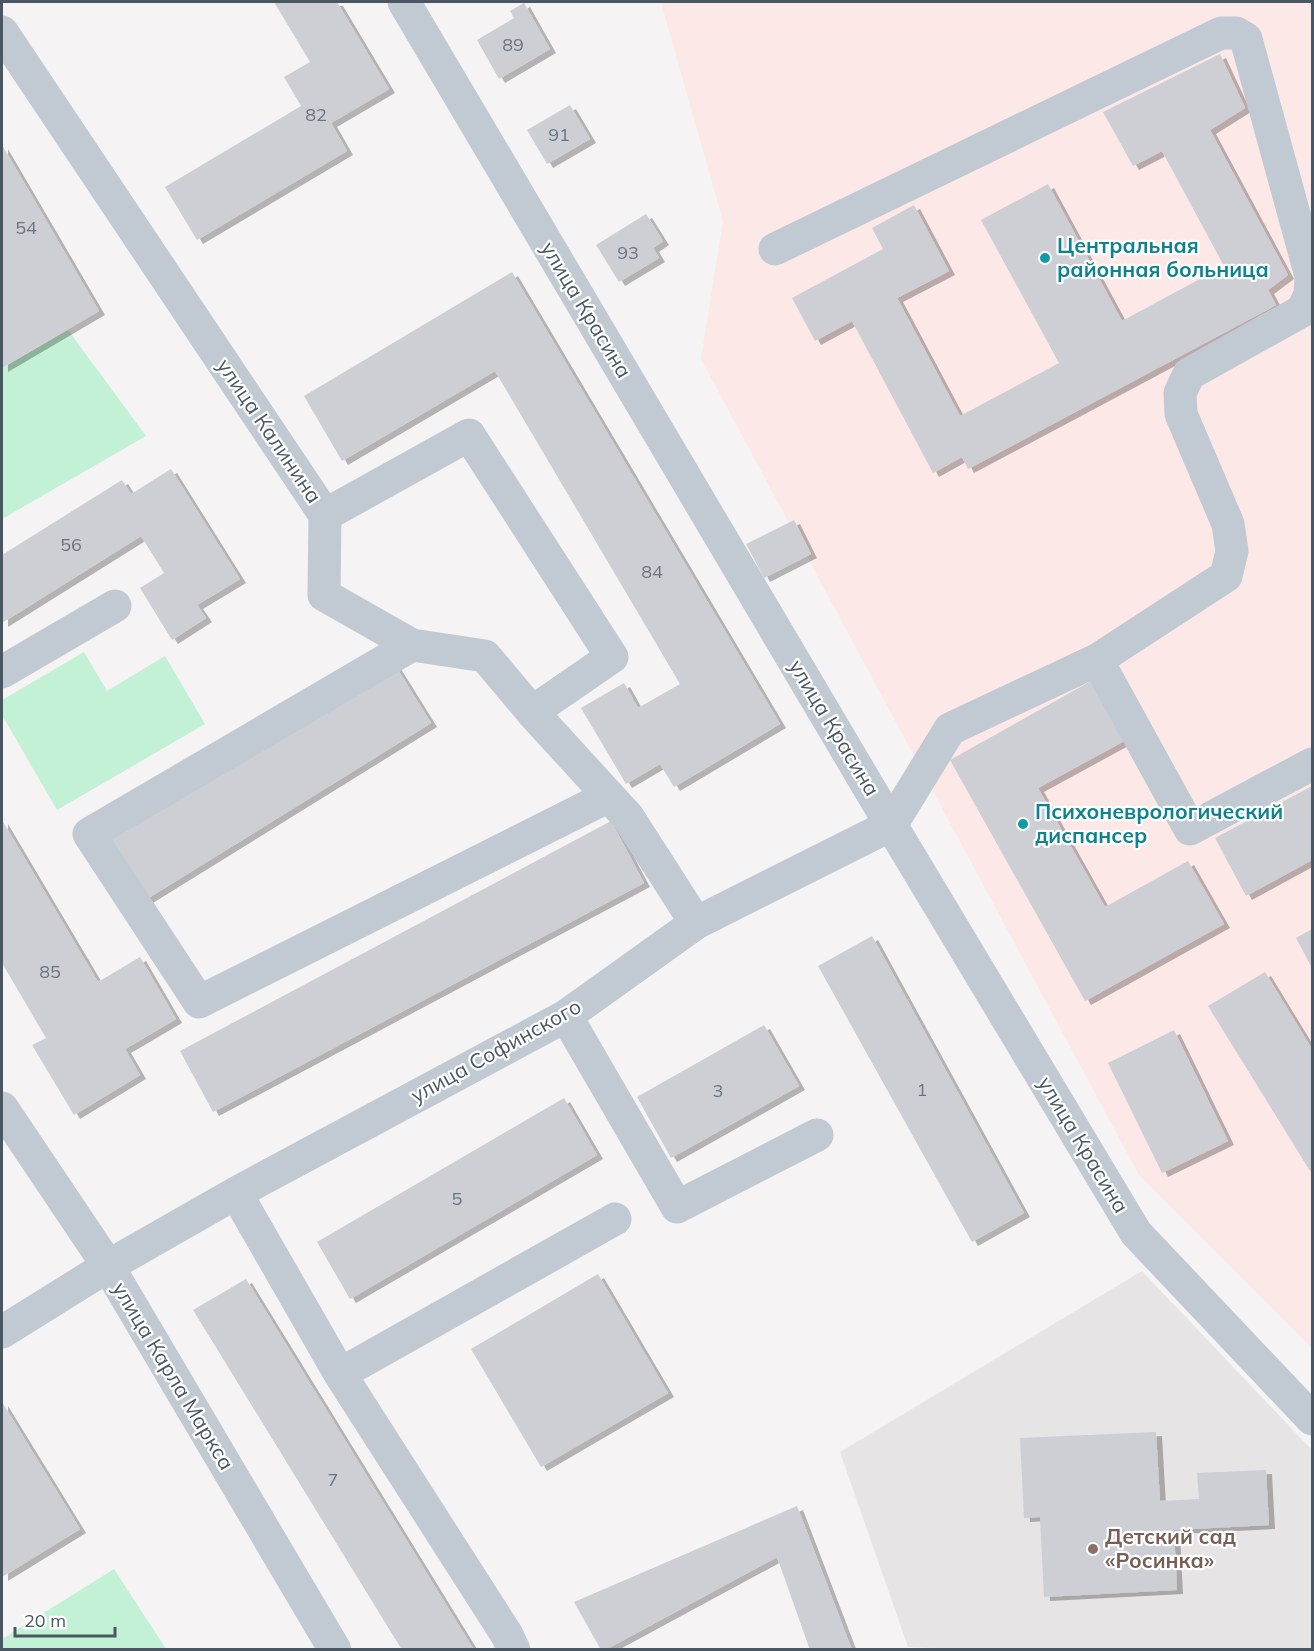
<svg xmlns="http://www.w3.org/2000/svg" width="1314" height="1651" font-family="Mulish,sans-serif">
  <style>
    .education { fill: #e6e4e5 }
    .medical { fill: #fce8e6 }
    .green { fill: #c3f1d5 }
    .building { fill: #cdcfd5; filter: url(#shadow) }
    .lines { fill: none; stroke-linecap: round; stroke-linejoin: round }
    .minor { stroke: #c1cad2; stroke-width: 33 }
    .culture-dot { fill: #0f9aa8; stroke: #fff; stroke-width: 2 }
    .education-dot { fill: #8d6e63; stroke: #fff; stroke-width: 2 }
    .labels { text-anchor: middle; stroke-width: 4.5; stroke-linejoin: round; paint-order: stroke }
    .number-label { font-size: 18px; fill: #6b747e }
    .culture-label { font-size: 21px; font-weight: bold; fill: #0d838f; stroke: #fff; text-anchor: start }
    .street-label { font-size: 21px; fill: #4a5661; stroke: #fff }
    .education-label { font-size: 21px; font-weight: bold; fill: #785e54; stroke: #fff; text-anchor: start }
  </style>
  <defs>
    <filter id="shadow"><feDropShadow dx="6" dy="4" stdDeviation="0" flood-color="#0004"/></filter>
  </defs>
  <rect width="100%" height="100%" fill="#f5f3f3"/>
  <path class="education" d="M 1142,1271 L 1312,1450 L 1312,1649 L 987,1650 L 908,1647 L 840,1452 Z"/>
  <path class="medical" d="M 661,2 L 1312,2 L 1312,1348 L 1139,1175 L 701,359 L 723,221 Z"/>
  <path class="green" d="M 68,330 L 146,436 L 2,519 L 2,368 Z
    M 84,652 L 107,691 L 165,656 L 205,724 L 57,810 L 2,715 L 2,700 Z
    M 114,1569 L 166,1649 L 2,1649 L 2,1639 Z"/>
  <path class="building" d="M 274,2 L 337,2 L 389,89 L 331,123 L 347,151 L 197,240 L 165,187 L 301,106 L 284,77 L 310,62 Z
    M 524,3 L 550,49 L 499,79 L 477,40 L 514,18 L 510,11 Z
    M 1220,54 L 1245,108 L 1210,130 L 1288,275 L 1268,290 L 1276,305 L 968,469 L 962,457 L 933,473 L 852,321 L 815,341 L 792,298 L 883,249 L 872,228 L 914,205 L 949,271 L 897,298 L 960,416 L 1059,363 L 981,220 L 1048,184 L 1122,321 L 1224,266 L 1162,151 L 1133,166 L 1103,112 Z
    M 570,105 L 590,139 L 547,164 L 527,130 Z
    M 2,145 L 99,311 L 2,368 Z
    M 646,214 L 663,241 L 653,248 L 659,258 L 619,282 L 596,245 Z
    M 512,272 L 780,724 L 674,787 L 660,764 L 626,784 L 581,708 L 624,683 L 638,708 L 680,684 L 495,371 L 342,461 L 304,396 Z
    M 171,469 L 240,579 L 197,605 L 206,618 L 172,640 L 140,588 L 164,573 L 141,536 L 2,623 L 2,555 L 122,480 L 131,494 Z
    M 794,520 L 811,554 L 764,578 L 746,544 Z
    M 395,665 L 431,723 L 142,902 L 105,843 Z
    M 1091,681 L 1124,741 L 1038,788 L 1105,907 L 1188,861 L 1224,924 L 1085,1001 L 950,760 Z
    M 1312,786 L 1312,860 L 1246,896 L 1215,838 Z
    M 2,820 L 98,982 L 140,957 L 176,1019 L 125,1049 L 140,1075 L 74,1115 L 32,1045 L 46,1038 L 2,963 Z
    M 611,821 L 644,883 L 213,1112 L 180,1051 Z
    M 1312,929 L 1312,968 L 1296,938 Z
    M 872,936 L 1024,1213 L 972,1242 L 818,966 Z
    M 1265,972 L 1312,1049 L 1312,1169 L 1310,1171 L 1208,1006 Z
    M 764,1025 L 799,1086 L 671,1158 L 637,1097 Z
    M 1174,1030 L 1228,1141 L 1162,1173 L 1108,1063 Z
    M 564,1098 L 597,1155 L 350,1299 L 317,1242 Z
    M 598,1274 L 668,1393 L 541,1467 L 471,1349 Z
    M 246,1279 L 474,1650 L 402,1650 L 193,1310 Z
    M 2,1402 L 80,1529 L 2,1577 Z
    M 1156,1432 L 1160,1501 L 1199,1499 L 1197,1473 L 1266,1470 L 1269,1525 L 1174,1530 L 1177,1590 L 1044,1597 L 1040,1517 L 1024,1518 L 1020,1438 Z
    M 797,1506 L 852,1650 L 810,1650 L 777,1557 L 605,1650 L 601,1650 L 574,1602 Z"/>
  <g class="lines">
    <path class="minor" d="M 404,2 L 891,825 L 1136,1233 L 1312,1419
      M 2,32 L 325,515 L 324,595 L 412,645 L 485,656 L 532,712 L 628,817 L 696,923
      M 775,249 L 1221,33 L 1236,33 L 1246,39 L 1311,276 L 1310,295 L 1302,311 L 1189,374 L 1180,393 L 1181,414 L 1228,524 L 1232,551 L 1226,576 L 1097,660
      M 325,515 L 469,435 L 612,657 L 532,712
      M 412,645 L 89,834 L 199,1002 L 609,796
      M 2,672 L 115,606
      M 566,1016 L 677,1207 L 817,1135
      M 2,1108 L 108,1266 L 335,1650
      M 236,1193 L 340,1374 L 507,1635 L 514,1650
      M 2,1332 L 108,1266 L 236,1193 L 566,1016 L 696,923 L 891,825 L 950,729 L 1097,660 L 1190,829 L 1312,764
      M 340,1374 L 615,1219"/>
  </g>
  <g class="culture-dot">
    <circle cx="1045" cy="258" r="6"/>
    <circle cx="1023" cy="824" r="6"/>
  </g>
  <circle class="education-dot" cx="1093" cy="1549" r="6"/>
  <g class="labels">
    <g class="number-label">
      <text x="513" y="51">89</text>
      <text x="316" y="121">82</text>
      <text x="559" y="141">91</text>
      <text x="26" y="234">54</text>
      <text x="628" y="259">93</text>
      <text x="71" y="551">56</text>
      <text x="652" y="578">84</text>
      <text x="50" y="978">85</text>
      <text x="922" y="1096">1</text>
      <text x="718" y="1097">3</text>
      <text x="457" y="1205">5</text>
      <text x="333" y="1486">7</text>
    </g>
    <g class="culture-label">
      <text x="1057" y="253">Центральная<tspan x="1057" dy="24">районная больница</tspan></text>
      <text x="1035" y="819">Психоневрологический<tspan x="1035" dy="24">диспансер</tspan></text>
    </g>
    <g class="street-label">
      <text transform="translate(586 310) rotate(59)" y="7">улица Красина</text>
      <text transform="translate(269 431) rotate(56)" y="7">улица Калинина</text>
      <text transform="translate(834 728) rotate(59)" y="7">улица Красина</text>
      <text transform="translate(496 1051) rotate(-29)" y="7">улица Софинского</text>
      <text transform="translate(1083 1145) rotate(59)" y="7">улица Красина</text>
      <text transform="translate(173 1376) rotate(59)" y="7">улица Карла Маркса</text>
    </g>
    <g class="education-label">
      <text x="1105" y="1544">Детский сад<tspan x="1105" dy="24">«Росинка»</tspan></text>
    </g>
  </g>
  <rect width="1314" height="1651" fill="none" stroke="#4a5661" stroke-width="6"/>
  <path d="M15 1627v9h100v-9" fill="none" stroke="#4a5661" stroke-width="3"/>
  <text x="24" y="1627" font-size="18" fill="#4a5661" stroke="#ffffff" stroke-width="4.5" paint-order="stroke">20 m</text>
</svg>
